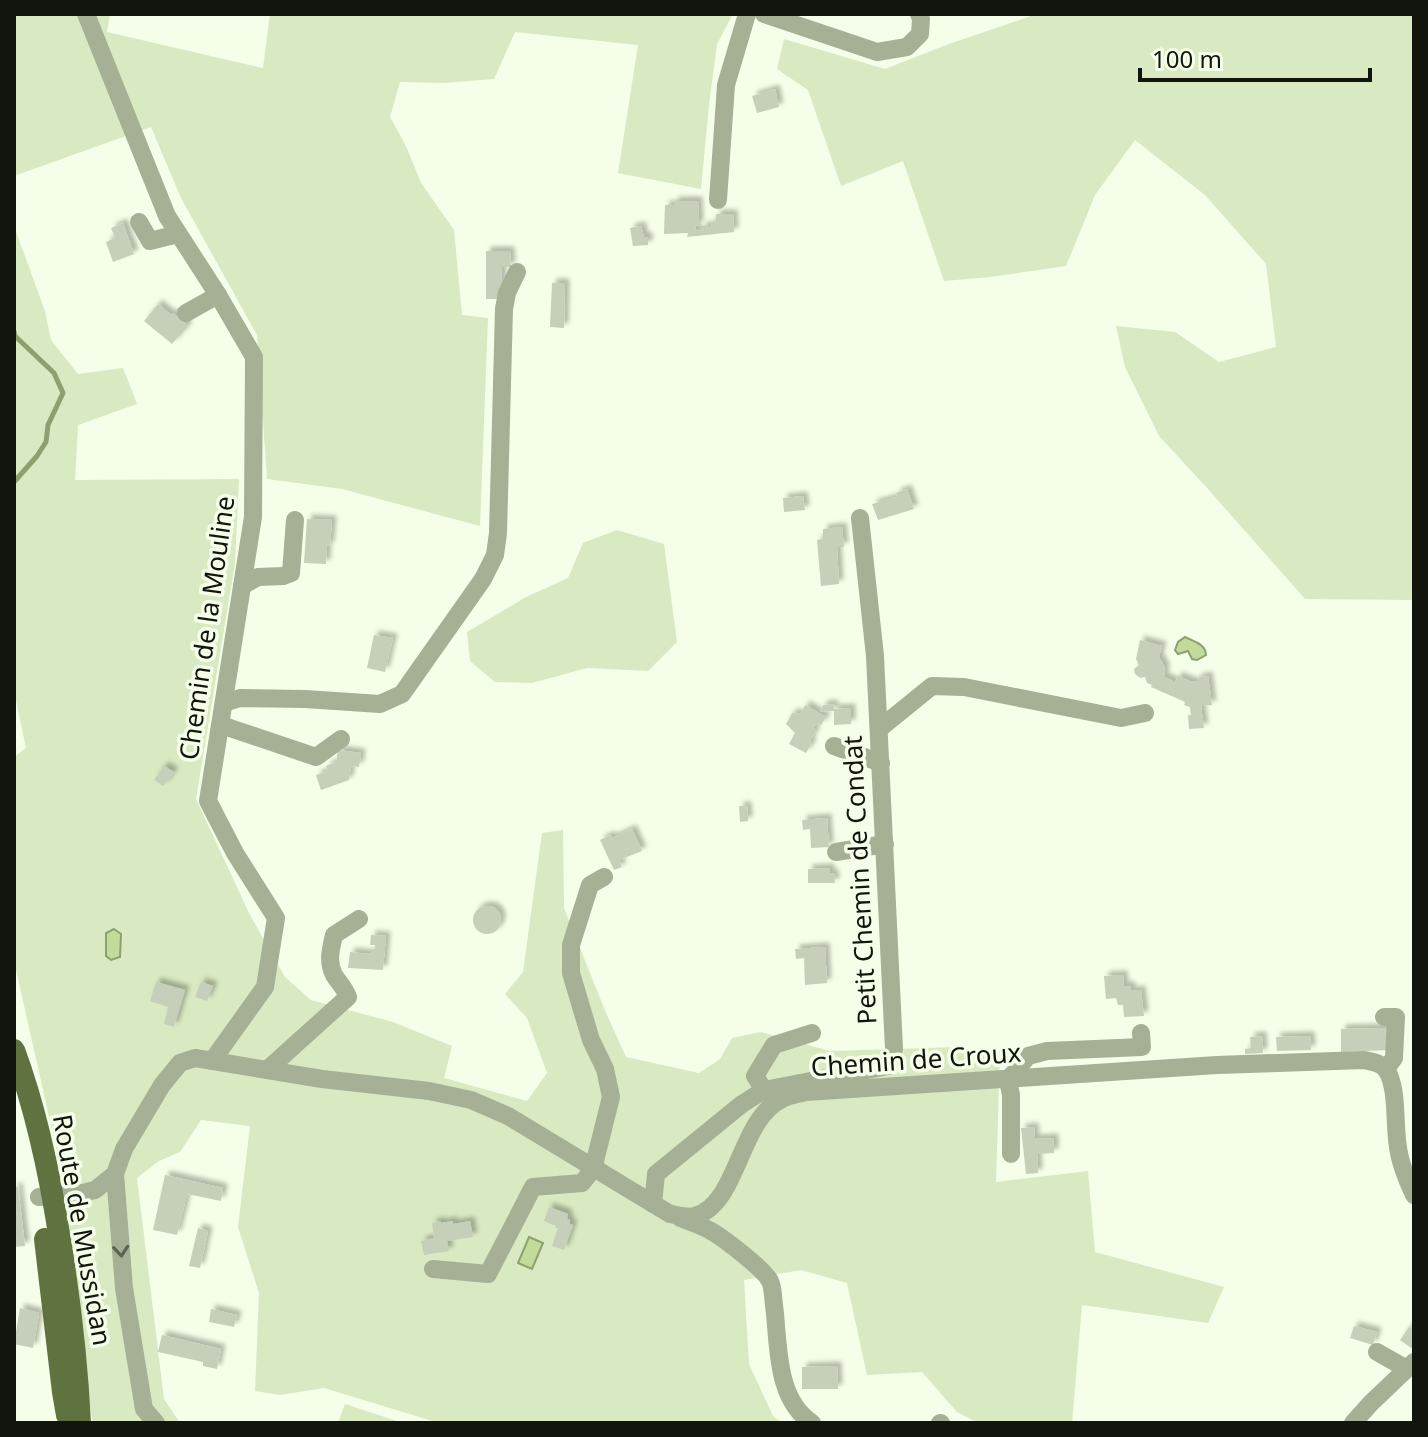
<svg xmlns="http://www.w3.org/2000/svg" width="1428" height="1437" font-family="'Noto Sans',sans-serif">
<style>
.green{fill:#d9e9c2}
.water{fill:#c2db9a;stroke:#8da070;stroke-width:2}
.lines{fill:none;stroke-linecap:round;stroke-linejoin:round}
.stream{stroke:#8da070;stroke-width:5}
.building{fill:#c6cfba;filter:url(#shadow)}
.minor{stroke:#a5b095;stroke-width:18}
.major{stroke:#607240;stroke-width:22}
.oneway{stroke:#5c6252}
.labels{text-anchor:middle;stroke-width:7;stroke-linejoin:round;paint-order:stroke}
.street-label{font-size:26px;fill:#12150e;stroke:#f5fee8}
</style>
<defs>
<filter id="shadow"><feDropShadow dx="4.5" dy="-4.5" stdDeviation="2" flood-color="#0004"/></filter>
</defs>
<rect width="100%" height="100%" fill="#f5fee8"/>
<!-- green -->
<g class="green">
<polygon points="14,14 110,14 107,32 263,68 270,14 733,14 717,44 709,105 701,189 618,173 638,45 515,32 494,79 444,83 400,82 390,117 406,146 421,183 454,230 462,315 488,318 480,526 342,489 267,479 257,335 181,198 151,127 14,176"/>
<polygon points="1037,14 1414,14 1414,600 1305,599 1208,489 1159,436 1125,367 1116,326 1175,332 1219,362 1276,347 1266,264 1205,195 1135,140 1095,195 1066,266 990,277 944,281 903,161 841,186 808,90 777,69 784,39 885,69 946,45"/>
<polygon points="14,226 45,311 51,340 78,374 123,368 137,404 78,425 75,480 239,479 235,563 196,799 249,913 285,977 311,1000 393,1022 452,1046 444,1078 527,1101 547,1073 527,1018 505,994 523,972 542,833 563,830 564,908 606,1013 626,1057 699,1073 720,1059 732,1038 761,1032 830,1051 960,1047 1000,1051 996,1182 1088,1171 1095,1252 1224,1287 1208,1323 1082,1305 1072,1423 978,1423 957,1412 922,1372 867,1375 847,1283 801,1270 744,1280 749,1364 773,1416 782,1423 439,1423 324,1388 280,1395 255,1391 259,1293 238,1227 250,1126 201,1120 180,1152 159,1161 137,1178 164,1399 180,1423 93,1423 88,1398 68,1215 57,1152 14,961 14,757 26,748 14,691"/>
<polygon points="617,530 664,544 677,642 648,671 587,668 532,683 495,682 470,661 467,632 526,597 568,578 583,543"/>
<polygon points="345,1404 403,1423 338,1423"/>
</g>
<!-- water -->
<g class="water">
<path d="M 1185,637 C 1193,641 1206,644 1206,655 L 1197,660 L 1192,659 L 1188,651 L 1178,654 L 1175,650 L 1178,642 Z"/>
<polygon points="114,929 121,934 120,957 111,960 106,956 106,933"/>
<polygon points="529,1237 543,1243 532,1269 518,1263"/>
</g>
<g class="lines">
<!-- stream -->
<polyline class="stream" points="14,331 15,336 54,373 63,393 48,425 46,442 37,456 14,482"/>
</g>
<!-- building -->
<g class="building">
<polygon points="775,89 779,107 757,113 752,96"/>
<polygon points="674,201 698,201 699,225 695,226 696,231 702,231 702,226 712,226 711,222 716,221 716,214 733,214 734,232 687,237 688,233 664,234 665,205 674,205"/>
<polygon points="123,223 134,254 113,262 106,242 115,238 111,228"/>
<polygon points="641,226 644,237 648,237 648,245 633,246 630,228"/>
<polygon points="486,251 510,251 511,267 502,267 501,299 486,299"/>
<polygon points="552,283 565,283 564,328 550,327"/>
<polygon points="158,304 171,315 173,313 188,326 172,344 144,321"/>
<polygon points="907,489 914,509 878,520 872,504 897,497 896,493"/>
<polygon points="803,496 805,510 784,512 783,498"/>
<polygon points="307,519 332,520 330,546 327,546 326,564 304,563"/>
<polygon points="842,527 844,547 837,547 839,584 821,586 817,540 823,539 823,529"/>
<polygon points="374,635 393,638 385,672 367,668"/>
<polygon points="1140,640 1162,646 1159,657 1165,668 1164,677 1175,682 1178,676 1192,682 1198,681 1197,678 1208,676 1212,705 1201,706 1204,728 1189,729 1188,715 1191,715 1190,707 1184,705 1185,702 1151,687 1152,685 1147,683 1145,677 1140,678 1135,674 1134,669 1139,665 1136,659"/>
<polygon points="833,704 834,709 851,708 851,724 834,725 834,711 820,712 823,705"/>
<polygon points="805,705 826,717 821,725 817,723 813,728 816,730 810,741 812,743 806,753 789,744 795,733 786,724 792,713 801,714"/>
<polygon points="338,750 361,753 359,767 351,766 349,780 321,790 316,775 328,771 326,766 336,762"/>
<polygon points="164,766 174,772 163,786 154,780"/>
<polygon points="739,806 747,806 748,821 740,822"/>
<polygon points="827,818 829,847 811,848 810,829 803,830 802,820"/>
<polygon points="632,829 642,851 619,860 622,867 614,870 600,840 610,835 612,838"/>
<polygon points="830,868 830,874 834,873 835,883 808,883 808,869"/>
<circle cx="487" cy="920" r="14"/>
<polygon points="371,935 386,936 383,970 348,968 350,952 369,954 375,951 375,945 370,945"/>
<polygon points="825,947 827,983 805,985 804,958 796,959 795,949"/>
<polygon points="1123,975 1124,986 1131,986 1131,991 1141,990 1144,1016 1124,1017 1123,1005 1118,1005 1116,998 1106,999 1104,976"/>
<polygon points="156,982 185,990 174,1027 164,1024 168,1007 150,1001"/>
<polygon points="201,982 213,986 207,1001 195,997"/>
<polygon points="1389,1028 1390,1050 1341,1052 1341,1029"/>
<polygon points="1262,1036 1263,1053 1245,1054 1245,1049 1251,1048 1250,1037"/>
<polygon points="1310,1036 1311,1050 1277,1051 1276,1037"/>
<polygon points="1034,1127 1035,1139 1054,1138 1054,1153 1037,1154 1038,1173 1026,1174 1021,1128"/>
<polygon points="165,1175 223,1188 221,1201 187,1194 177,1235 153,1230"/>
<polygon points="14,1187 18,1187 25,1246 14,1247"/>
<polygon points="549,1207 568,1214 567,1219 570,1220 570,1224 573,1225 564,1250 552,1246 558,1228 555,1228 556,1226 544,1221"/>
<polygon points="440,1221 441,1223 453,1221 453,1224 470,1221 473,1237 447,1241 449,1251 424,1255 421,1241 434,1238 432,1223"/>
<polygon points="198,1228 208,1231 200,1268 189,1266"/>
<polygon points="20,1308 39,1313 33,1348 14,1344"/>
<polygon points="211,1309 237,1315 234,1327 209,1322"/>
<polygon points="1354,1326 1377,1332 1373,1345 1350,1338"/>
<polygon points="1409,1327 1414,1329 1414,1350 1400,1340"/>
<polygon points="162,1335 221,1349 217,1369 203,1366 203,1362 158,1352"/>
<polygon points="837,1366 838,1389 802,1389 802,1367"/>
</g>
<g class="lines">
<!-- minor -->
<g class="minor">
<polyline points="86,14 167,216 218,295 254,357 253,517 208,801 235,853 276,918 265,987 212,1061"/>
<polyline points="764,14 877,52 907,47 920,34 921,19 919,14"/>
<polyline points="718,200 726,85 747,14"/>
<polyline points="139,222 150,241 178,234"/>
<polyline points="186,313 218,295"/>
<polyline points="242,586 258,577 283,576 291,573 295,520"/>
<polyline points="224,703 240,698 305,699 380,704 402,694 483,579 495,555 498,533 504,309 507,293 517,272"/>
<polyline points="221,725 316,757 341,739"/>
<polyline points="879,729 932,686 964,687 1121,718 1145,713"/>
<polyline points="834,746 881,763"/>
<polyline points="836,852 885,844"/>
<polyline points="1384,1017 1396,1017 1394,1058 1386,1069"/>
<path d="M 267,1070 L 348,997 C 345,988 339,983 334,975 C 327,962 331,948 334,935 L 359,919"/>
<polyline points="764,1090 755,1076 774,1045 812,1033"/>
<polyline points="1011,1154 1011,1095 1008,1080 1028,1056 1047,1051 1142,1047 1141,1033"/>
<polyline points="115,1174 124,1288 144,1409 156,1423"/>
<path d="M 39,1197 L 74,1195 L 95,1190 L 115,1174 L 124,1149 L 162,1085 L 180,1063 L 195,1058 L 322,1079 L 429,1091 L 471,1100 L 508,1116 L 670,1214 C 677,1215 688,1218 695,1216 C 738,1205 739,1119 782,1099 C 789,1095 798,1094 806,1092 L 1217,1065 L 1364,1060 C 1373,1062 1382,1063 1387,1071 C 1398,1089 1394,1125 1398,1147 C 1400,1164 1407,1180 1414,1195"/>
<polyline points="653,1204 656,1174 742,1104 764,1090 888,1066 894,1049 875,656 860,518"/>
<path d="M 680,1218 C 690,1222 700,1225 709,1230 C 721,1236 764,1269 770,1281 C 773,1287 773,1298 774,1305 C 779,1343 775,1399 812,1423"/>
<polyline points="433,1269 488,1274 533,1187 582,1183 593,1169 611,1097 605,1069 591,1040 571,973 571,945 590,885 604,877"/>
<polyline points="1377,1352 1407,1369"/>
<polyline points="940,1423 941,1423"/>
<polyline points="1353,1423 1371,1403 1414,1362"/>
</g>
<!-- major -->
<g class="major">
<path d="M 14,1050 C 37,1112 50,1175 60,1240 C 70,1301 77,1362 80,1423"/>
<polyline points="45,1239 63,1392 67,1415"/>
</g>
</g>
<!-- one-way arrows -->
<defs><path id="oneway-chevron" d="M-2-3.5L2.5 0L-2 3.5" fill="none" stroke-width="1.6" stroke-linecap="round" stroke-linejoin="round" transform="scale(2)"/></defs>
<use class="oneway" href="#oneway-chevron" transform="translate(121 1251) rotate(85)"/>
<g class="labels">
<!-- street labels -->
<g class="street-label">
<text transform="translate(207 628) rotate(-82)" y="9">Chemin de la Mouline</text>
<text transform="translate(860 880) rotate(-93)" y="9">Petit Chemin de Condat</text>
<text transform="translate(916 1060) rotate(-4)" y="9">Chemin de Croux</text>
<text transform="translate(82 1230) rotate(80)" y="9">Route de Mussidan</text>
</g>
</g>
<!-- border -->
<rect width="1428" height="1437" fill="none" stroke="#12150e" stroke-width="32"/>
<!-- scale -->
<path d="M1140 68v12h230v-12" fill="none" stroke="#12150e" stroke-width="4"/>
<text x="1152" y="68" font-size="24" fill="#12150e" stroke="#f5fee8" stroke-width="6" paint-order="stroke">100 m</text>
</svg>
